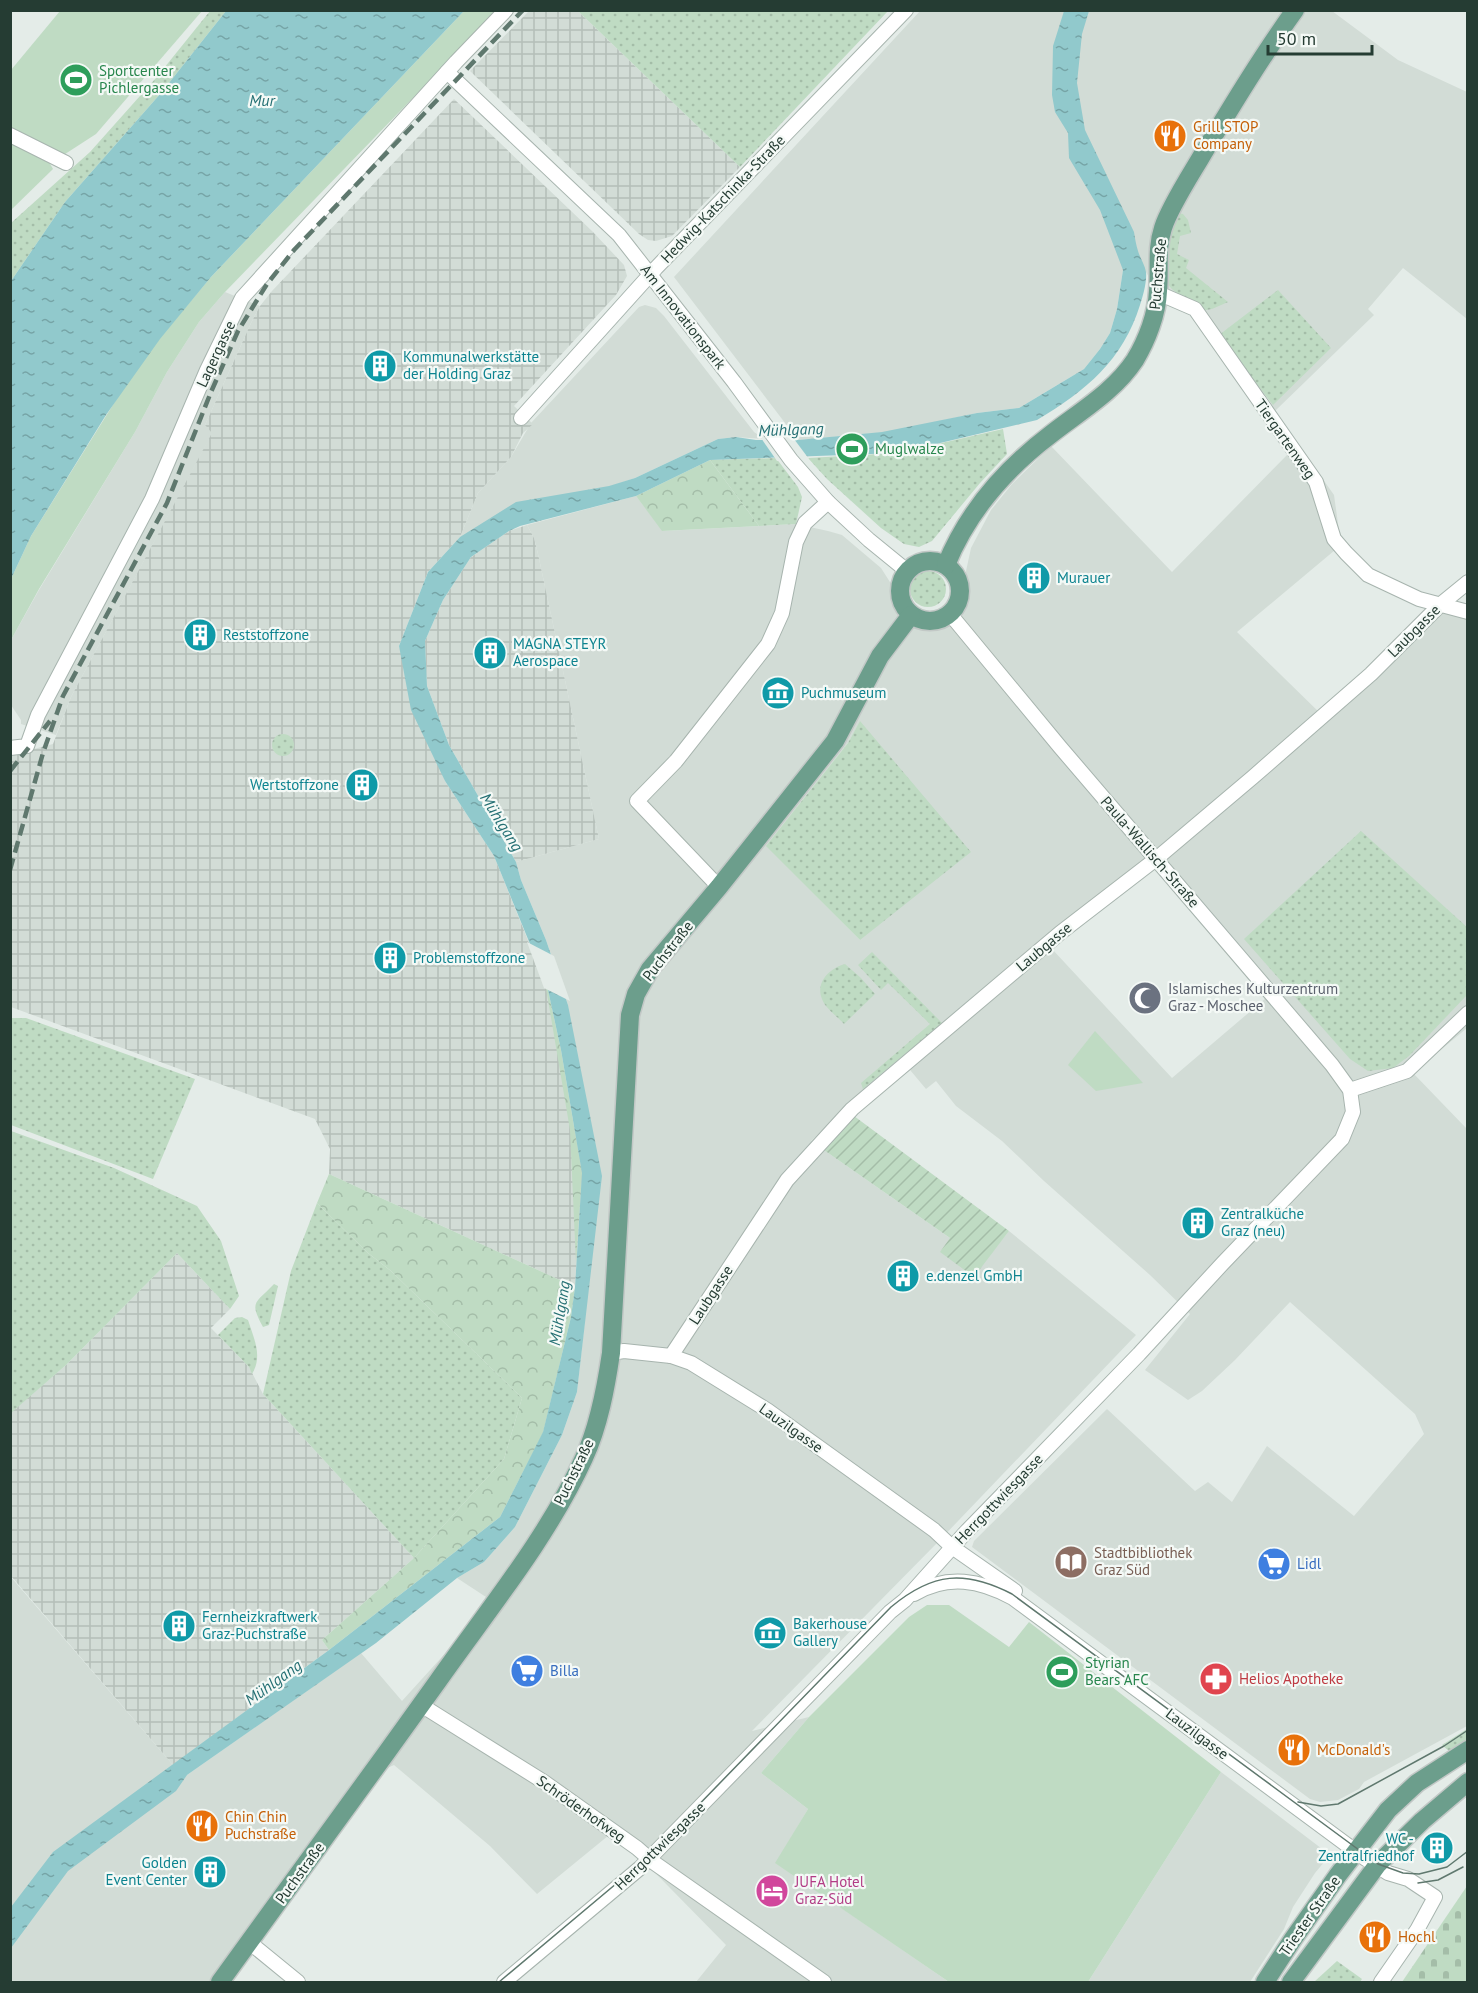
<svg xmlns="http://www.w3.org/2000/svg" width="1478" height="1993" font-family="'PT Sans',sans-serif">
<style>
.built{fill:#d2dcd6;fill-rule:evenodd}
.industrial{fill:url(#industrial-grid)}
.grass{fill:url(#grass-dots)}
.forest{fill:url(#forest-crowns)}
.cemetery{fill:url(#cemetery-stones)}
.park{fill:#bfdbc3}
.garden{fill:url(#garden-furrows)}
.water{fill:url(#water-ripples)}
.pier{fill:#e4ece8}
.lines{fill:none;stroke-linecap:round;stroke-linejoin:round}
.minor-casing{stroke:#a7b4ae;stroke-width:16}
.major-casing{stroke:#c2c8c6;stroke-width:21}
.minor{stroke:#fff;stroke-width:14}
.major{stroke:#6c9e8c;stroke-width:18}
.tram{stroke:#5f786e;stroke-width:1.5}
.rail{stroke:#5f786e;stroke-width:4.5;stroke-dasharray:12 6;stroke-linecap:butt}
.labels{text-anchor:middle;stroke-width:4.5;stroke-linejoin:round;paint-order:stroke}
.leisure-label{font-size:15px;fill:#27864d;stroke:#f4f9f6;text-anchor:start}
.food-label{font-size:15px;fill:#c56008;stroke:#f4f9f6;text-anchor:start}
.street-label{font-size:15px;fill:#253c33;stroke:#f4f9f6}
.culture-label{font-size:15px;fill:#0d838f;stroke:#f4f9f6;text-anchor:start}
.worship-label{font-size:15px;fill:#5b616d;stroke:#f4f9f6;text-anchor:start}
.education-label{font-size:15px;fill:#785e54;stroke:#f4f9f6;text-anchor:start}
.shop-label{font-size:15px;fill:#366cbe;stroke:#f4f9f6;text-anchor:start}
.health-label{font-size:15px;fill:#be3a42;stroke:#f4f9f6;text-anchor:start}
.hotel-label{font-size:15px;fill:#b23c85;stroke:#f4f9f6;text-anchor:start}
.water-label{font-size:16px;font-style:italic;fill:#246f73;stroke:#f4f9f6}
</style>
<defs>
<pattern id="industrial-grid" width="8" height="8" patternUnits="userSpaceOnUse" patternTransform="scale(1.5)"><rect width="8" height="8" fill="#d2dcd6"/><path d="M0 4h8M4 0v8" fill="none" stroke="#b4beb8"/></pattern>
<pattern id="grass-dots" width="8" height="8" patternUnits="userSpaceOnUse" patternTransform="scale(1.5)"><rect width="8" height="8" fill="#bfdbc3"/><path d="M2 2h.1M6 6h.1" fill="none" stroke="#a4bda8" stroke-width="1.8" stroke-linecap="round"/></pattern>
<pattern id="forest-crowns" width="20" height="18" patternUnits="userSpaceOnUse" patternTransform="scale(1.5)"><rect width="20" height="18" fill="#bfdbc3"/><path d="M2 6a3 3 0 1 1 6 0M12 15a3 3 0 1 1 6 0" fill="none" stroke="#a4bda8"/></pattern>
<pattern id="cemetery-stones" width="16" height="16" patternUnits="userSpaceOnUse" patternTransform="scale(1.5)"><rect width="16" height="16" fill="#bfdbc3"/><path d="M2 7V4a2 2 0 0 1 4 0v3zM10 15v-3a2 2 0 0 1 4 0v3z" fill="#a4bda8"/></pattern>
<pattern id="garden-furrows" width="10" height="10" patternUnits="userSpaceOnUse" patternTransform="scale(1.5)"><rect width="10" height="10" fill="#bfdbc3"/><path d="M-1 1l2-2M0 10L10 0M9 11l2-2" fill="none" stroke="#a4bda8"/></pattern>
<pattern id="water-ripples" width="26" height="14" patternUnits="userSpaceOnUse" patternTransform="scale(1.5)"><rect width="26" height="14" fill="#91c9cc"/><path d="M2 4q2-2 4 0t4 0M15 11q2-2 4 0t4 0" fill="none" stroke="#76a4a6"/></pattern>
</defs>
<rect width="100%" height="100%" fill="#e4ece8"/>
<!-- built -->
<g class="built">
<path d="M 920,11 L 1332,11 L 1398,60 L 1467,92 L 1467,319 L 1403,268 L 1368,309 L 1374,315 L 1275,411 L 1334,495 L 1341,545 L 1237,632 L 1323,716 L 1441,604 L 1467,612 L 1467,1028 L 1413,1073 L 1467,1129 L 1467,1726 L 1364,1782 L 1359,1789 L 1338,1800 L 1320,1802 L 1310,1799 L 972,1547 L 974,1541 L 1107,1409 L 1195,1491 L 1208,1482 L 1232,1502 L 1267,1446 L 1354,1516 L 1424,1434 L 1415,1414 L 1290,1302 L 1235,1360 L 1202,1391 L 1188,1400 L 1145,1370 L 1190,1314 L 1150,1275 L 1044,1181 L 1002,1141 L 956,1106 L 936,1081 L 926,1089 L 900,1058 L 811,1141 L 950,1238 L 973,1276 L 1009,1231 L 1136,1335 L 937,1543 L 752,1731 L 809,1717 L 761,1773 L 808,1809 L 776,1863 L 949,1982 L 696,1982 L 726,1945 L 614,1831 L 537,1894 L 490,1846 L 394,1765 L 354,1783 L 218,1982 L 11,1982 L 10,1576 L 173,1765 L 187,1775 L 361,1653 L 402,1701 L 450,1648 L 486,1597 L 457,1578 L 484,1562 L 515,1527 L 562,1435 L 577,1392 L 585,1320 L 568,1005 L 546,940 L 521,880 L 516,862 L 599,839 L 538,554 L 534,538 L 527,525 L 636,496 L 663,531 L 796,524 L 828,531 L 842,535 L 881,568 L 911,615 L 927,621 L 950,614 L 960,599 L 971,548 L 991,510 L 1012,484 L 1051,446 L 1172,572 L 1289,453 L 1191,308 L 1158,293 L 1146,272 L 1123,270 L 1117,309 L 1110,333 L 1100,349 L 1084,369 L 1019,408 L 977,413 L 888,432 L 798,440 L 674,277 ZM 860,722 L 860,940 L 767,846 L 848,743 ZM 1153,868 L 1266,998 L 1172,1078 L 1052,949 Z"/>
<polygon points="225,292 260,306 251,323 205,425 213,432 71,697 56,735 21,724 21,720 11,705 11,640 39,590 135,432 167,372 199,322"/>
<polygon points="645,305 656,308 664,316 754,432 764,439 736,437 718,439 635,478 460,537 478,493 511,457 531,423 639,307"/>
<polygon points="1221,1772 1330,1855 1315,1873 1293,1907 1284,1929 1250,1982 1088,1982"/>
</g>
<!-- industrial -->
<g class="industrial">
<polygon points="529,11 578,11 740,167 672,236 656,241 648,240 639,234 470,71"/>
<polygon points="454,99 592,231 624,265 627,276 616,295 514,406 533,424 523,433 511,457 478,493 460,537 428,572 399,646 445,781 494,856 548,990 582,1173 575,1287 329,1174 330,1149 315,1119 11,1007 10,755 53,744 71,697 212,433 205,425 251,323 260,306 272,291"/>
<polygon points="527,525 534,538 538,554 599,839 516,862 449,745 427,686 425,641 443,600 471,557 509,531"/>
<polygon points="177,1253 230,1309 211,1328 249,1367 263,1394 414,1558 322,1640 329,1650 173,1765 11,1576 10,1413 66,1365"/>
</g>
<!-- grass -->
<g class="grass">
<polygon points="210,11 226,11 161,93 65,202 11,281 11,223 90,152 156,78"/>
<polygon points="578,11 888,11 740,167"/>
<path d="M 1179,213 L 1183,214 L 1188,220 L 1191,233 L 1180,236 L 1177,254 L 1189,260 L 1186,268 L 1228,302 L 1212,309 L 1201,311 C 1194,305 1173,291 1170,287 C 1156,269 1170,231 1179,213 Z"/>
<polygon points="1278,290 1331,348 1273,405 1219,335"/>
<polygon points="1003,429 1007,454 980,483 932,541 919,547 904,544 881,528 827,479 808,458 898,453"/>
<polygon points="776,458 798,487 802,497 796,524 759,526 710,460"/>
<circle cx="928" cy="589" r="18"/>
<polygon points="860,721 971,852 860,940 766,846 848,743"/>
<circle cx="283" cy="745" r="11"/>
<polygon points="1361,831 1468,928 1467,995 1409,1056 1393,1068 1368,1071 1350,1059 1244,939"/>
<polygon points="872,952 942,1023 863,1089 861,1083 930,1024 888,983 881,990 858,965"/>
<path d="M 845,964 L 861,978 L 875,994 L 844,1024 C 838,1017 825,1008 822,999 C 815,982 830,968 845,964 Z"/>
<polygon points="11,1018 26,1018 195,1079 153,1179 11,1125"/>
<polygon points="11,1131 114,1168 197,1206 221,1241 239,1296 230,1309 177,1253 66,1365 11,1413"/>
<polygon points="317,1203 368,1253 391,1271 522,1398 504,1459 414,1558 263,1394 291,1271"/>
<path d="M 274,1284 L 278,1286 L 269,1325 L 263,1327 C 249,1301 255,1304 274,1284 Z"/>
<path d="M 242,1317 L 248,1320 C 254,1339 263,1356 252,1374 L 249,1367 L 218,1335 L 235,1318 Z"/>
<polygon points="1467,1729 1467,1740 1450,1752 1442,1745"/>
<polygon points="1337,1961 1362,1979 1360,1982 1314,1982"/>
</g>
<!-- forest -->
<g class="forest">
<polygon points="710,460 759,526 662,531 636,496"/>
<polygon points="546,988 548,990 561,1050 582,1173 576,1264 570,1130"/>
<polygon points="329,1174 575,1287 571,1317 543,1433 500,1517 329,1650 322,1640 414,1558 504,1459 522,1398 391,1271 368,1253 317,1203"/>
</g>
<!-- cemetery -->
<polygon class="cemetery" points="1467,1886 1467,1982 1402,1982"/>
<!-- park -->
<g class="park">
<polygon points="60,11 202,11 96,134 62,156 11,129 11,70"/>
<polygon points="464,11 497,11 225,292 199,322 167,372 135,432 39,589 11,640 11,579 31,536 121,392 159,339 211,277"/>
<polygon points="11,138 49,162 53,169 11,210"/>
<polygon points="1095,1031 1143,1083 1096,1091 1068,1065"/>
<polygon points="927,1605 949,1605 1009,1647 1029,1622 1221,1772 1088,1982 949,1982 775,1863 808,1809 761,1773 809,1717 909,1617"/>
</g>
<!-- garden -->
<polygon class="garden" points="854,1116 1009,1231 974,1277 940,1252 950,1238 821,1148"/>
<!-- water -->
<g class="water">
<polygon points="226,11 464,11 211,277 160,339 106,415 31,536 11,579 11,281 65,202 161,93"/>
<path d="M 1064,11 L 1089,11 L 1082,34 L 1077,83 L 1085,130 L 1134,232 C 1135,238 1136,245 1138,251 C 1140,258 1145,265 1146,272 C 1147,282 1143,296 1140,305 C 1123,360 1086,391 1037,420 L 898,453 L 710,460 L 636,496 L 520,526 L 509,531 L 471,557 L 443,600 L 425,641 L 427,686 L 449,745 L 516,862 L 521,880 L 546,940 L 568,1005 L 602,1176 L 577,1392 L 562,1435 L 515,1527 L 484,1562 L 457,1578 L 376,1643 L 187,1775 L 176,1791 L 68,1871 L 11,1948 L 11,1907 L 53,1852 L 329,1650 L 500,1517 L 543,1432 L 571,1317 L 575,1287 L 582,1173 L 561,1050 L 548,990 L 541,971 L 494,856 L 445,781 L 411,710 L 399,646 L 428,572 L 460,537 L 516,502 L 609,486 L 635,478 L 718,439 L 736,437 L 756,440 L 798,440 L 882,432 L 977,413 L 1019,408 L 1084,369 L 1100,349 L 1110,333 L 1117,309 L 1123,270 L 1100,210 L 1069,158 L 1068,133 L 1055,112 L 1052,95 L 1053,46 Z"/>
</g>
<!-- pier -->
<g class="pier">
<polygon points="761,438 794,439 809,459 777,461"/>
<polygon points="527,942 554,956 570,1001 544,988"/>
</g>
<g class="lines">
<!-- minor casing -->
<g class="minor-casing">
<g id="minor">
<polyline points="447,72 619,235 734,382 791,460 828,502 869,540 907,571"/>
<polyline points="10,135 66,163"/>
<polyline points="1158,293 1195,309 1316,482 1334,539 1346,553 1368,575 1419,599 1468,612"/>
<polyline points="521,418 656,268 906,10"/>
<polyline points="10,748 27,746 38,715 152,499 207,370 242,298 456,62 506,10"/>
<polyline points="719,887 637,801 676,761 768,644 782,613 796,542 805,523 828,502"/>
<polyline points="1350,1090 1407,1071 1468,1013"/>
<polyline points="611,1353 624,1351 671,1356 691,1363 767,1410 934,1530 952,1547 1015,1591"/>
<polyline points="671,1356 787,1180 852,1109 1060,933 1156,859 1253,777 1371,674 1441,604 1468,582"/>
<path d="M 914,1594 C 948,1574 980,1580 1013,1598 L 1366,1859 L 1388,1873 L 1408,1879 L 1435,1897 L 1417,1930 L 1381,1982"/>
<polyline points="421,1705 544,1782 637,1848 653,1862 824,1982"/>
<polyline points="249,1942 298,1982"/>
<polyline points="504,1982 640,1868 890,1612 905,1600 965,1533 1139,1354 1223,1263 1342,1139 1353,1112 1350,1090 1332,1065 1060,747 950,614"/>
</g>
</g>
<!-- major casing -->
<g class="major-casing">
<g id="major">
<circle cx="930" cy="591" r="30"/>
<path d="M 946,565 C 968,511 1004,470 1050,435 C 1079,412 1114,392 1135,360 C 1147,340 1157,314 1158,291 C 1160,270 1156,249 1163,228 C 1170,206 1192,173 1204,152 C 1233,104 1262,56 1295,10"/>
<path d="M 220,1982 C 292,1882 366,1782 438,1681 C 488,1610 548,1537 584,1458 C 599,1426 606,1387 611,1353 L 630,1015 L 636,994 L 650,969 L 719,887 L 835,741 L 880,656 L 911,615"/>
<polyline points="1265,1982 1293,1939 1338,1875 1388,1810 1417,1783 1468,1750"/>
<polyline points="1291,1982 1378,1864 1422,1821 1468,1782"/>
</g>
</g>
<!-- minor -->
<use href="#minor" class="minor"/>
<!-- major -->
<use href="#major" class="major"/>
<!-- tram -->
<g class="tram">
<polyline points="1298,1802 1321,1806 1338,1804 1444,1746 1468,1730"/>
<polyline points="1418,1883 1438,1880 1463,1867"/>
<path d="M 499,1982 L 648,1857 L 891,1607 C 933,1572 965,1570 1012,1594 L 1378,1864 L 1403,1873 L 1419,1874 L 1447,1867 L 1468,1851"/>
</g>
<!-- rail -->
<g class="rail">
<polyline points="10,771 50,721"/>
<polyline points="10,870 43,753 63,696 167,503 211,392 238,331 267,284 294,250 523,10"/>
</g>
</g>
<!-- icons -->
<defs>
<g id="stadium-disc" transform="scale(1.725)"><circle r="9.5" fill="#2e9e5b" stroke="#f4f9f6"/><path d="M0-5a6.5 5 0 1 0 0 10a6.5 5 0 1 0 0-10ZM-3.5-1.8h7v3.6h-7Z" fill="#fff"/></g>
<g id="restaurant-disc" transform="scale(1.725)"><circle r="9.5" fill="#e8710a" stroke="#f4f9f6"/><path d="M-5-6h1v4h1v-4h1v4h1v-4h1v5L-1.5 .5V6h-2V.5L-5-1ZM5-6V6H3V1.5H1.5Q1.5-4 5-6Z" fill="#fff"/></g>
<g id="building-disc" transform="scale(1.725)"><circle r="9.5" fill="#0f9aa8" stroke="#f4f9f6"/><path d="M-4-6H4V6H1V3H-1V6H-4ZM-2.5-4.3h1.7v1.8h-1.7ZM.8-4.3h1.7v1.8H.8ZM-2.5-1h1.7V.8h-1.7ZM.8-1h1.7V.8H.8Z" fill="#fff"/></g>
<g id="museum-disc" transform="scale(1.725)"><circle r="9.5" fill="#0f9aa8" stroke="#f4f9f6"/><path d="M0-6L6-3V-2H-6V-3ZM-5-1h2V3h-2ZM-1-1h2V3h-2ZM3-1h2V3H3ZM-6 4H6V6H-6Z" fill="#fff"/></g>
<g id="mosque-disc" transform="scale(1.725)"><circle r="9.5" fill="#6b7280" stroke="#f4f9f6"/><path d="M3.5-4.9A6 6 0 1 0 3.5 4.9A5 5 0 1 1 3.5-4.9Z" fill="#fff"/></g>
<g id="library-disc" transform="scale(1.725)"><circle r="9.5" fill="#8d6e63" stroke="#f4f9f6"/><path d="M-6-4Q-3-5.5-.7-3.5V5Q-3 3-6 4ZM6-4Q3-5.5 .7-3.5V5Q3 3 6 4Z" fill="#fff"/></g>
<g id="supermarket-disc" transform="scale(1.725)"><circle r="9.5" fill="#3f7fe0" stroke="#f4f9f6"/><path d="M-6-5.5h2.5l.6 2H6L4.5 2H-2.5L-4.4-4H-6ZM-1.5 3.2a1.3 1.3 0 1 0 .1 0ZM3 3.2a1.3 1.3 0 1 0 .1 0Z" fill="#fff"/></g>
<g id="pharmacy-disc" transform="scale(1.725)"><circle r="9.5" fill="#e0444e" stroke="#f4f9f6"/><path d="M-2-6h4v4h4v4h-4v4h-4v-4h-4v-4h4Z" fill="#fff"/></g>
<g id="hotel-disc" transform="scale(1.725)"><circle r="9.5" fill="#d1479c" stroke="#f4f9f6"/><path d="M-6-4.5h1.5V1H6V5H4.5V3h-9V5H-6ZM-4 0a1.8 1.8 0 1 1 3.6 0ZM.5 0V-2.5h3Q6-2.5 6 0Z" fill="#fff"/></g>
</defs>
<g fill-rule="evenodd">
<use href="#stadium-disc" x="76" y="80"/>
<use href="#restaurant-disc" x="1170" y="136"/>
<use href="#building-disc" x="380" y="366"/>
<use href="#stadium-disc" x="852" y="449"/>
<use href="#building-disc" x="1034" y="578"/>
<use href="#building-disc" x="200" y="635"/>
<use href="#building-disc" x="490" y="653"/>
<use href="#museum-disc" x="778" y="693"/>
<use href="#building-disc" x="362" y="785"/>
<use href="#building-disc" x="390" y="958"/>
<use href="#mosque-disc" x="1145" y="998"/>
<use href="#building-disc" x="1198" y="1223"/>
<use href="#building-disc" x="903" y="1276"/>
<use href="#library-disc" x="1071" y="1562"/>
<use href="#supermarket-disc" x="1274" y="1564"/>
<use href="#building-disc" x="179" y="1626"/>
<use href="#museum-disc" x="770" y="1633"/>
<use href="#supermarket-disc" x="527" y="1671"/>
<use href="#stadium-disc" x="1062" y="1672"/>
<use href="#pharmacy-disc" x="1216" y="1679"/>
<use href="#restaurant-disc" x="1294" y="1750"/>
<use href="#restaurant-disc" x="202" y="1826"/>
<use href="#building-disc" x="1437" y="1848"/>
<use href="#building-disc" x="210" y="1872"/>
<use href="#hotel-disc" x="772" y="1891"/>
<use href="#restaurant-disc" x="1375" y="1937"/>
</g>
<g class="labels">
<!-- leisure labels -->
<g class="leisure-label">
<text x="99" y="76">Sportcenter<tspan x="99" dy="17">Pichlergasse</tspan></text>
<text x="875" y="454">Muglwalze</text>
<text x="1085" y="1668">Styrian<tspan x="1085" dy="17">Bears AFC</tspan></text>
</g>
<!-- food labels -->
<g class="food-label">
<text x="1193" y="132">Grill STOP<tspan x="1193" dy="17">Company</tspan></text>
<text x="1317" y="1755">McDonald's</text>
<text x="225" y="1822">Chin Chin<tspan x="225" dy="17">Puchstraße</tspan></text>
<text x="1398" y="1942">Hochl</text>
</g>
<!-- street labels -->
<g class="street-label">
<text transform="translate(723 199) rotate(-46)" y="5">Hedwig-Katschinka-Straße</text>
<text transform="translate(1158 274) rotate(-85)" y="5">Puchstraße</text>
<text transform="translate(683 317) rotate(52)" y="5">Am Innovationspark</text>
<text transform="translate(216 354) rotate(-65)" y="5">Lagergasse</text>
<text transform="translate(1285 439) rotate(55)" y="5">Tiergartenweg</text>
<text transform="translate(1414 631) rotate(-45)" y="5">Laubgasse</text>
<text transform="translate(1150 852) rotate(49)" y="5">Paula-Wallisch-Straße</text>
<text transform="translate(1044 947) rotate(-40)" y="5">Laubgasse</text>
<text transform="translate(668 951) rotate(-52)" y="5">Puchstraße</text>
<text transform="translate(711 1295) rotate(-57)" y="5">Laubgasse</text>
<text transform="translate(791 1428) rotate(35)" y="5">Lauzilgasse</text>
<text transform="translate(574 1472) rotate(-64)" y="5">Puchstraße</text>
<text transform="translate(999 1499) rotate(-46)" y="5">Herrgottwiesgasse</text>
<text transform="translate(1197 1734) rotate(37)" y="5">Lauzilgasse</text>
<text transform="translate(581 1809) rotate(35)" y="5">Schröderhofweg</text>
<text transform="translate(660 1846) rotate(-44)" y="5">Herrgottwiesgasse</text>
<text transform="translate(300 1873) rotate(-54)" y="5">Puchstraße</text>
<text transform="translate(1310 1916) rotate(-55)" y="5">Triester Straße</text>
</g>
<!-- culture labels -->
<g class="culture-label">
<text x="403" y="362">Kommunalwerkstätte<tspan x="403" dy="17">der Holding Graz</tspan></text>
<text x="1057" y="583">Murauer</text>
<text x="223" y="640">Reststoffzone</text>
<text x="513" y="649">MAGNA STEYR<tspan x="513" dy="17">Aerospace</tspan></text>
<text x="801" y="698">Puchmuseum</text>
<text x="339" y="790" text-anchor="end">Wertstoffzone</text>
<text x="413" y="963">Problemstoffzone</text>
<text x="1221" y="1219">Zentralküche<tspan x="1221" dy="17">Graz (neu)</tspan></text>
<text x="926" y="1281">e.denzel GmbH</text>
<text x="202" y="1622">Fernheizkraftwerk<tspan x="202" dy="17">Graz-Puchstraße</tspan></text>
<text x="793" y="1629">Bakerhouse<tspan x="793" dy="17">Gallery</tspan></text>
<text x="1414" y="1844" text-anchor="end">WC -<tspan x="1414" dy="17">Zentralfriedhof</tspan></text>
<text x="187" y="1868" text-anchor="end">Golden<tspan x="187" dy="17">Event Center</tspan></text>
</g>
<!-- worship labels -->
<g class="worship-label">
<text x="1168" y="994">Islamisches Kulturzentrum<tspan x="1168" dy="17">Graz - Moschee</tspan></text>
</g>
<!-- education labels -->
<g class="education-label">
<text x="1094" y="1558">Stadtbibliothek<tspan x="1094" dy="17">Graz Süd</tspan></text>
</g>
<!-- shop labels -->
<g class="shop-label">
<text x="1297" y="1569">Lidl</text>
<text x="550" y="1676">Billa</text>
</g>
<!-- health labels -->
<g class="health-label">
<text x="1239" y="1684">Helios Apotheke</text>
</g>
<!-- hotel labels -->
<g class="hotel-label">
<text x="795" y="1887">JUFA Hotel<tspan x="795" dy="17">Graz-Süd</tspan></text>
</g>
<!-- water labels -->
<g class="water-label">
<text x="262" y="106">Mur</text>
<text transform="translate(791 429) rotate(-2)" y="6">Mühlgang</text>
<text transform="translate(502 822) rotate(58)" y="6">Mühlgang</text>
<text transform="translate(559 1313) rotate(-81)" y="6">Mühlgang</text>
<text transform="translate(273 1682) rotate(-36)" y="6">Mühlgang</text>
</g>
</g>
<!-- border -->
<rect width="1478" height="1993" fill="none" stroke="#253c33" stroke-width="24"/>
<!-- scale -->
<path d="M1268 45v9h104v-9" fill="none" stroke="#253c33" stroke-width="3"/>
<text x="1277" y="45" font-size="18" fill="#253c33" stroke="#f4f9f6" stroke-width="4.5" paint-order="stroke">50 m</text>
</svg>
